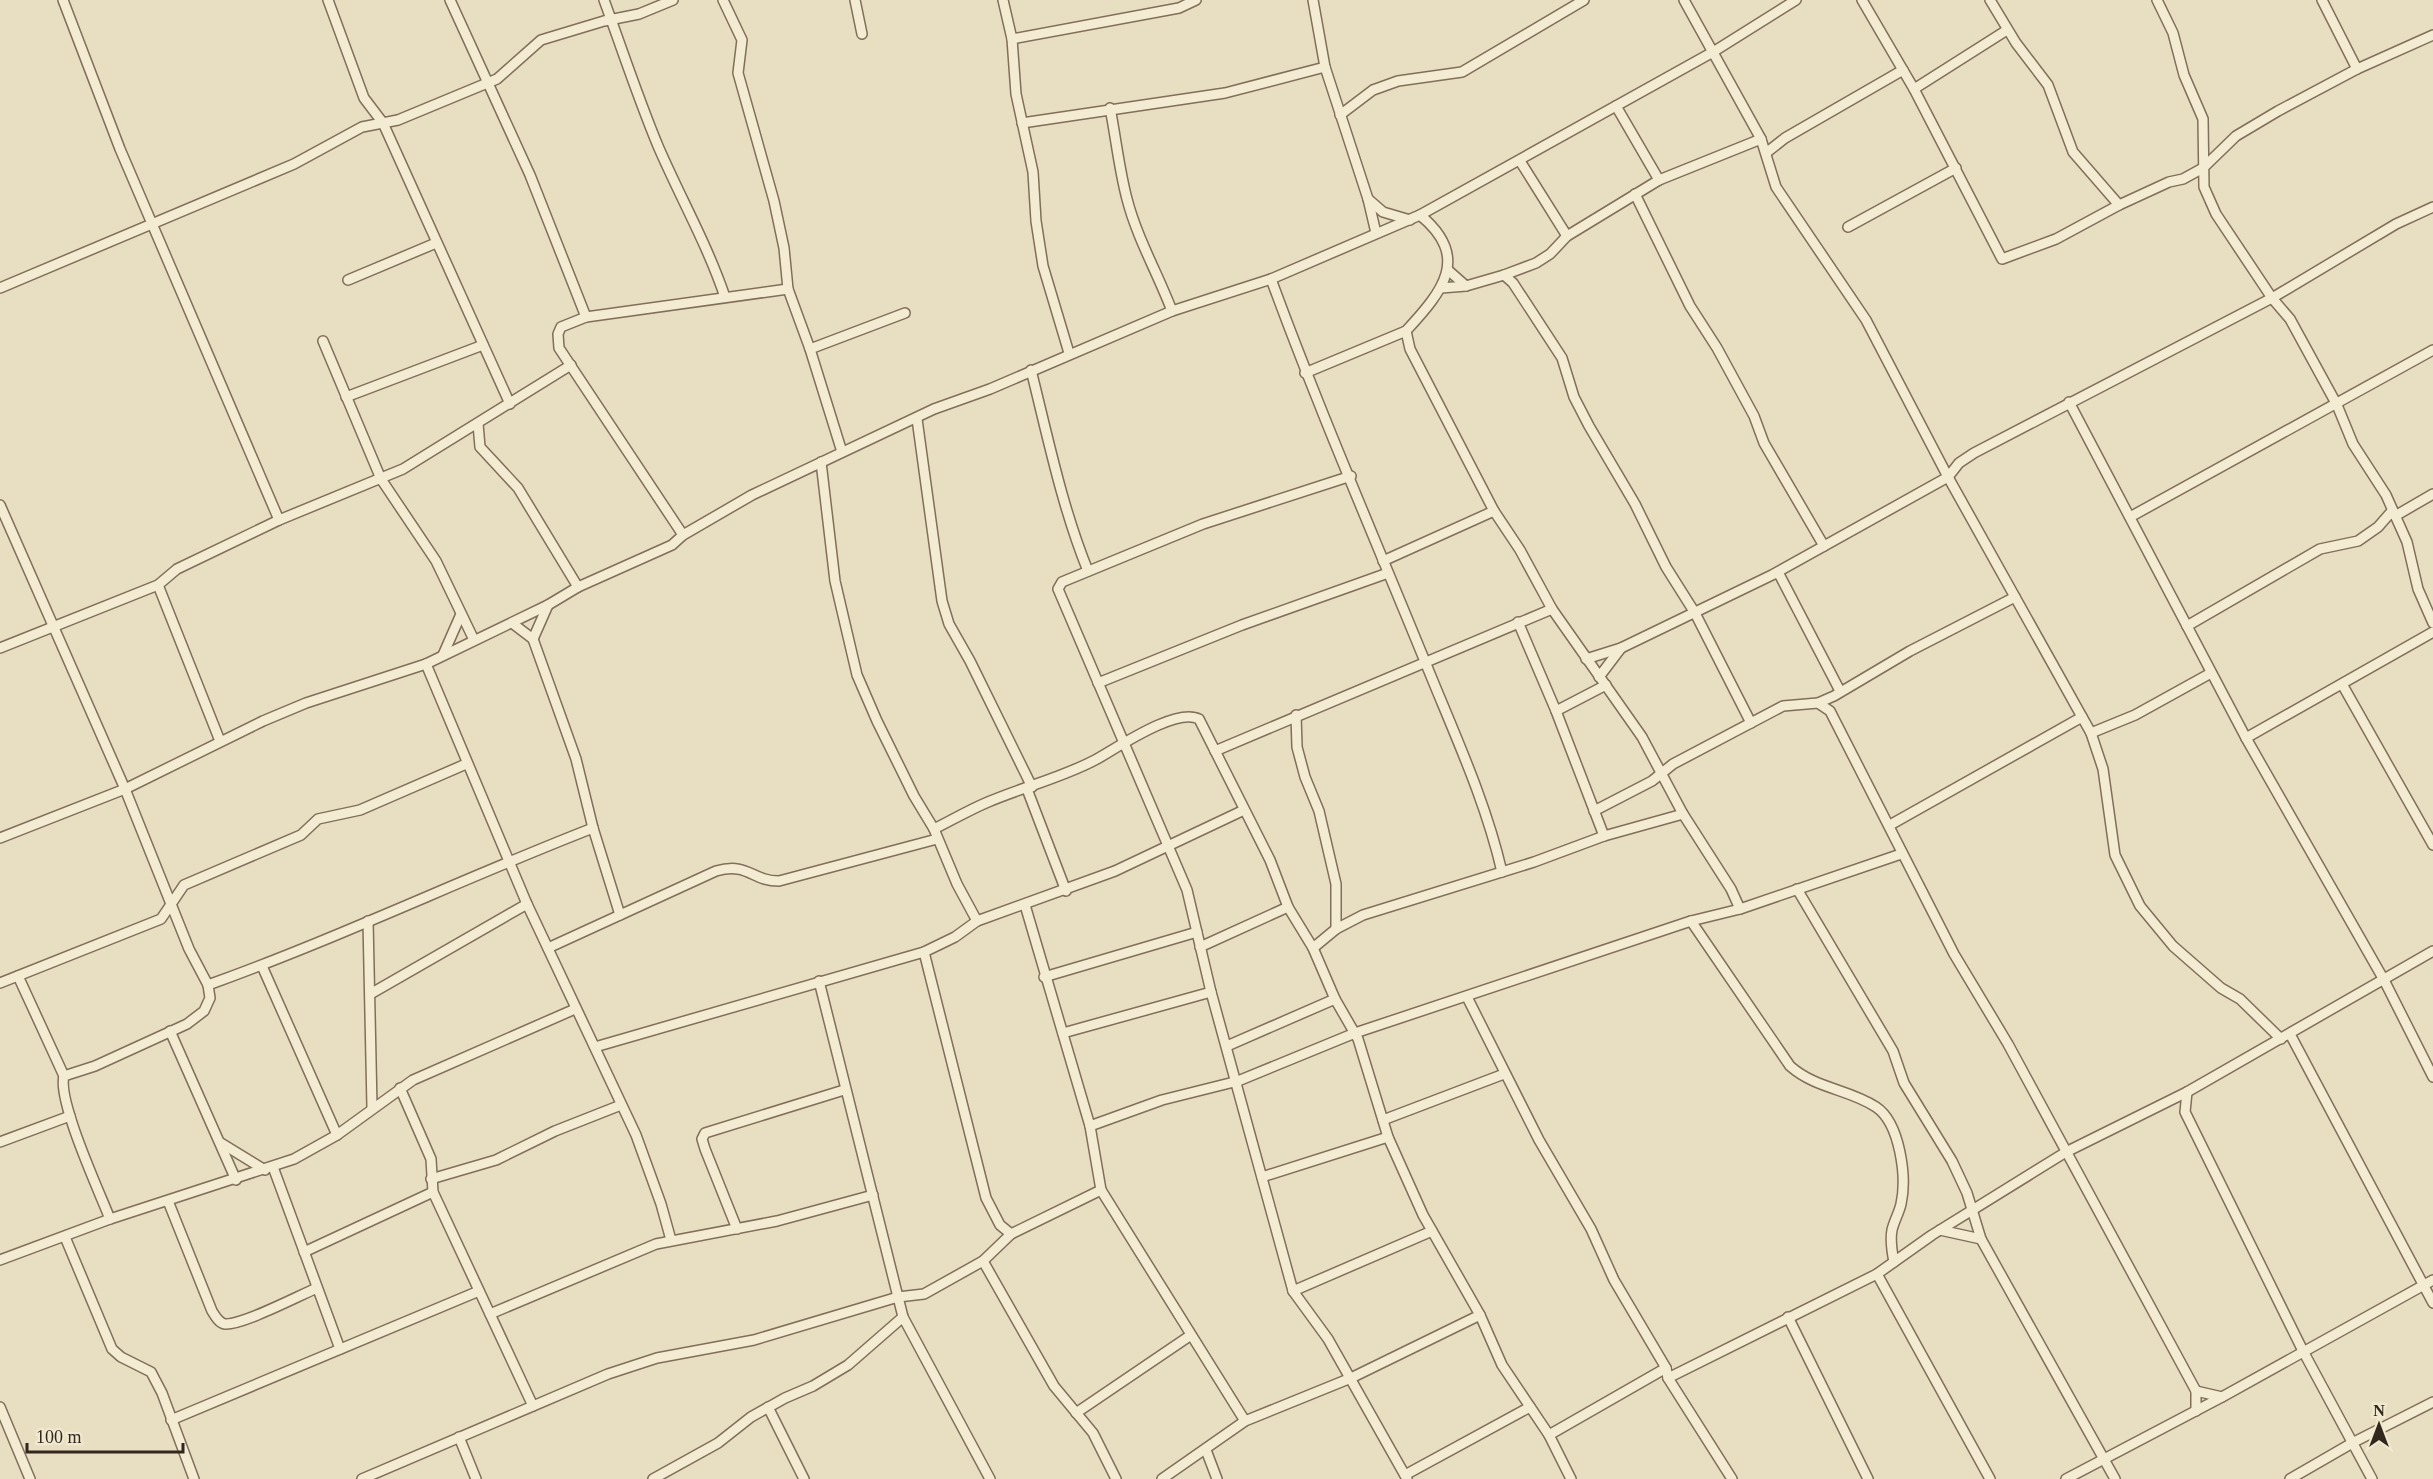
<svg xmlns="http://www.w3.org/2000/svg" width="2433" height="1479" font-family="'Times New Roman',serif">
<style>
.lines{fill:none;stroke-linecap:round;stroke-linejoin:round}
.minor-casing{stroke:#806f5b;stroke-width:12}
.minor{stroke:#f4ebd3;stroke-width:9}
</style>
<rect width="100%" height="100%" fill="#e8dec1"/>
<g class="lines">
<!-- minor casing -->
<g class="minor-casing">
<g id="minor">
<polyline points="63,0 120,149 279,520"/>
<polyline points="328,0 364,98 383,123 510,404"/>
<polyline points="450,0 530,175 586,317"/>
<path d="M 604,0 C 622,49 638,98 658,146 C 680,197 707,244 725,297"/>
<polyline points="723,0 742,40 738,73 774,201 784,248 788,289 810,349 842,452"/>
<polyline points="855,0 862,34"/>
<polyline points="1003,0 1012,39 1016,94 1033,172 1036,221 1043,266 1069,353"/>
<polyline points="1313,0 1325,67 1368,199 1376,233"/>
<polyline points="1684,0 1761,139 1776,187 1866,320 1948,477 2091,733 2103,769 2115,855 2140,906 2173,946 2221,988 2240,999 2281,1039"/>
<polyline points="1862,0 1914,89 2002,259 2056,239 2119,205 2169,182 2183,179 2203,168 2236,136 2278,111 2357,69 2433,35"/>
<polyline points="1990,0 2016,43 2048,85 2073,152 2119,205"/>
<polyline points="2157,0 2173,33 2184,75 2203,119 2204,187 2216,214 2272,298 2290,319 2337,405 2353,444 2386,495 2407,542 2418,589 2433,623"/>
<polyline points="2322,0 2357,69"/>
<polyline points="1012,39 1179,8 1196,0"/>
<polyline points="1914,89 2007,30"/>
<polyline points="1616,106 1659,180"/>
<path d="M 1110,108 C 1116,138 1119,169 1127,199 C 1137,238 1158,274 1172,311"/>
<polyline points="1340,115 1373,90 1398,81 1462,72 1584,0"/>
<polyline points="1022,123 1225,93 1325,67"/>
<polyline points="1766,153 1785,138 1903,70"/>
<polyline points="1520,161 1567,236"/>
<polyline points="1635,194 1690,306 1717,348 1754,416 1764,443 1824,546"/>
<polyline points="1368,199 1383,212 1410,220"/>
<polyline points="1848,227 1956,168"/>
<polyline points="1449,271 1466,286"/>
<path d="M 1271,279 C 1318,407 1372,532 1424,659 C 1452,729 1485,798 1502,872"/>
<polyline points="348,280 436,243"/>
<polyline points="0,288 294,164 362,127 398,120 497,79 541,40 604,21 639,14 673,0"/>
<polyline points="1441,288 1466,286 1504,275"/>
<path d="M 1406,331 C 1443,291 1471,257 1420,215"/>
<polyline points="323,341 381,479 436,561 474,640"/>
<polyline points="810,349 905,313"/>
<path d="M 1031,370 C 1048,438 1062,507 1088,571"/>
<polyline points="1305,373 1406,331 1410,349 1494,511 1520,550 1552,609 1642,737 1683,814 1731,889 1740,909"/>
<polyline points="346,397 483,345"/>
<polyline points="2069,402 2246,738 2384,980 2433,1077"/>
<polyline points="917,419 942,601 949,624 970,661 1032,787"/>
<polyline points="478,424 480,447 518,488 578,587"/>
<polyline points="821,462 835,581 857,675 877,721 914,796 934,829 957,884 977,921"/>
<polyline points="1351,476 1203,524 1062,582 1058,589 1187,890 1211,992 1293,1291 1328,1339 1407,1479"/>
<path d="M 0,505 L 125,789 L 189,949 L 208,985 L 210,998 L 204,1011 L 187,1024 L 95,1066 L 64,1076 C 57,1100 99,1191 110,1219"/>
<polyline points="2395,516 2433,494"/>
<polyline points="2130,517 2433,350"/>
<polyline points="683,535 559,348 558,334 561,327 586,317 788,289"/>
<polyline points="1383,561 1494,511"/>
<polyline points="1778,572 1840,691"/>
<polyline points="158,585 220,741"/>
<polyline points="1518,622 1556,711 1604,836"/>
<polyline points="512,623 533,639 576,759 593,828 620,915"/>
<polyline points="2187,626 2320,549 2358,541 2378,527 2392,511"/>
<polyline points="533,639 548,605"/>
<polyline points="0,648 158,585 177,569 279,520 403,469 571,365"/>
<polyline points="443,655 461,614"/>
<polyline points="1586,659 1621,648 1772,575 1948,477 1959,463 1974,453 2272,298 2396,224 2433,207"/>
<polyline points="426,664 527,904 636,1135 661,1204 671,1240"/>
<polyline points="1599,677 1621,648"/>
<polyline points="1098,683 1242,625 1388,573"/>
<polyline points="2342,684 2433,845"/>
<polyline points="1818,703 1830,711 1954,954 2008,1044 2196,1391 2196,1411"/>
<polyline points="1556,711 1606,685"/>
<polyline points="1296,715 1297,747 1305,777 1319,811 1336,884 1336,929"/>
<polyline points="1751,723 1695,613 1666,567 1635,504 1589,426 1574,397 1562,358 1513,283 1504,275 1536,263 1550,254 1567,236 1659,180 1761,139"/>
<polyline points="2091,733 2135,715 2211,673"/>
<polyline points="2246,738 2433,632"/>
<polyline points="1215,751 1552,609"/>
<polyline points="1027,789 1066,891"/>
<polyline points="1594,811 1652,781 1673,764 1783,706 1818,703 1834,696 1910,651 2015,597"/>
<polyline points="1890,825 2082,717"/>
<path d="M 934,829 C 952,820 969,810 988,802 C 1023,787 1061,778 1095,760 C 1117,748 1176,707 1199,719 L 1270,860 L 1288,907 L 1313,948 L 1335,999 L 1358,1039 L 1388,1137 L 1423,1215 L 1480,1315 L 1502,1365 L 1549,1435 L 1571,1479"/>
<polyline points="0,838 125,789 263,721 306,703 426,664 548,605 578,587 672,545 683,535 752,495 934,409 990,389 1172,311 1271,279 1420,215 1713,52 1796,0"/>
<polyline points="1797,889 1893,1051 1904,1083 1952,1161 1967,1193 1981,1239 2115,1479"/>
<polyline points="1025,905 1090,1126 1101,1190 1245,1421"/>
<polyline points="368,921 372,1107"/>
<path d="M 1691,921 L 1790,1066 C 1816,1089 1849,1089 1876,1107 C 1900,1123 1907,1177 1901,1204 C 1899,1213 1894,1221 1892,1230 C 1890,1240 1892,1252 1894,1262"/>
<polyline points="1200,947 1288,907"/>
<path d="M 548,948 L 716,871 C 749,862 751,881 779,881 L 937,839"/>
<polyline points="1313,948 1336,929 1363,915 1534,862 1604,836 1683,814"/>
<polyline points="924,952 986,1198 1000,1225 1011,1234"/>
<polyline points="262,966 337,1135"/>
<polyline points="18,976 64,1076"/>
<polyline points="1044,977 1197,932"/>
<polyline points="819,981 903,1317 990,1479"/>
<polyline points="0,983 161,919 184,885 301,835 318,819 360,810 466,764"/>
<path d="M 208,985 C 339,938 464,878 593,828"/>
<polyline points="372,993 527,904"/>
<polyline points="1467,997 1539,1140 1591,1229 1614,1280 1666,1368 1668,1378 1732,1479"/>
<polyline points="170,1031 236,1180"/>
<polyline points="1063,1033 1211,992"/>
<polyline points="2290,1034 2433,1303"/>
<polyline points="1227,1046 1335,999"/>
<polyline points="595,1047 924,952 955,937 977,921 1115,871 1244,810"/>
<polyline points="400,1088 431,1159 433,1192 533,1406"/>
<polyline points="2187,1092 2185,1112 2303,1351 2372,1479"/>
<polyline points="1383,1120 1504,1074"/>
<polyline points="1090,1126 1162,1100 1238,1081 1355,1033 1691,921 1740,909 1901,854"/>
<polyline points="0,1142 70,1116"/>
<polyline points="221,1143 265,1170"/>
<polyline points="273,1167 340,1349"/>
<polyline points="1262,1177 1388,1137"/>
<polyline points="431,1179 496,1160 555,1131 621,1105"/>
<path d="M 168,1201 L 212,1311 C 215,1316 219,1323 225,1324 C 243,1325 298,1296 317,1288"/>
<polyline points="737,1229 705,1149 702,1139 705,1133 844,1090"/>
<polyline points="1940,1230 1981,1239"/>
<polyline points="65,1237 112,1349 121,1357 151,1372 162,1393 194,1479"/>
<polyline points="304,1252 433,1192"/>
<polyline points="0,1260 110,1219 294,1159 337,1135 413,1080 575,1009"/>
<polyline points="983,1261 1054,1386 1093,1433 1116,1479"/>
<polyline points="1877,1274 1990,1479"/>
<polyline points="1293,1291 1432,1231"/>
<polyline points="490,1314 656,1244 777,1221 873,1195"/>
<polyline points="1788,1317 1868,1479"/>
<polyline points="1668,1378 1877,1274 1932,1235 2066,1152 2187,1092 2433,951"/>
<polyline points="2196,1391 2222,1397"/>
<polyline points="0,1407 30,1479"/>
<polyline points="768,1407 804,1479"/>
<polyline points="1076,1413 1191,1335"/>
<polyline points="171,1420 479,1291"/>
<polyline points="1549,1435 1666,1368"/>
<polyline points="459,1437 476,1479"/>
<polyline points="1206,1450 1217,1479"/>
<polyline points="1405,1475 1530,1407"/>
<polyline points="362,1479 608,1374 657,1358 754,1340 898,1297 924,1294 983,1261 1011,1234 1101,1190"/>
<polyline points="653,1479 718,1443 751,1417 785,1398 813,1386 848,1365 903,1317"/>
<polyline points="1162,1479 1245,1421 1351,1378 1480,1315"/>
<polyline points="2066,1479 2222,1397 2433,1280"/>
<polyline points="2290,1479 2354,1442 2433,1402"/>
</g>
</g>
<!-- minor -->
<use href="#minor" class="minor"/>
</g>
<!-- north arrow -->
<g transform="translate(2379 1425)" stroke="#f1e8d0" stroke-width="4.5" paint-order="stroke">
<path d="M0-4.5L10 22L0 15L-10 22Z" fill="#31271d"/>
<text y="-9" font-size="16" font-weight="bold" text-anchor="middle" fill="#31271d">N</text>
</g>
<!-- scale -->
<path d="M27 1443v9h156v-9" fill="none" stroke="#31271d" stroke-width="3"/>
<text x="36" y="1443" font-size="18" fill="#31271d" stroke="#f1e8d0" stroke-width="4.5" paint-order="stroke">100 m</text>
</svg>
